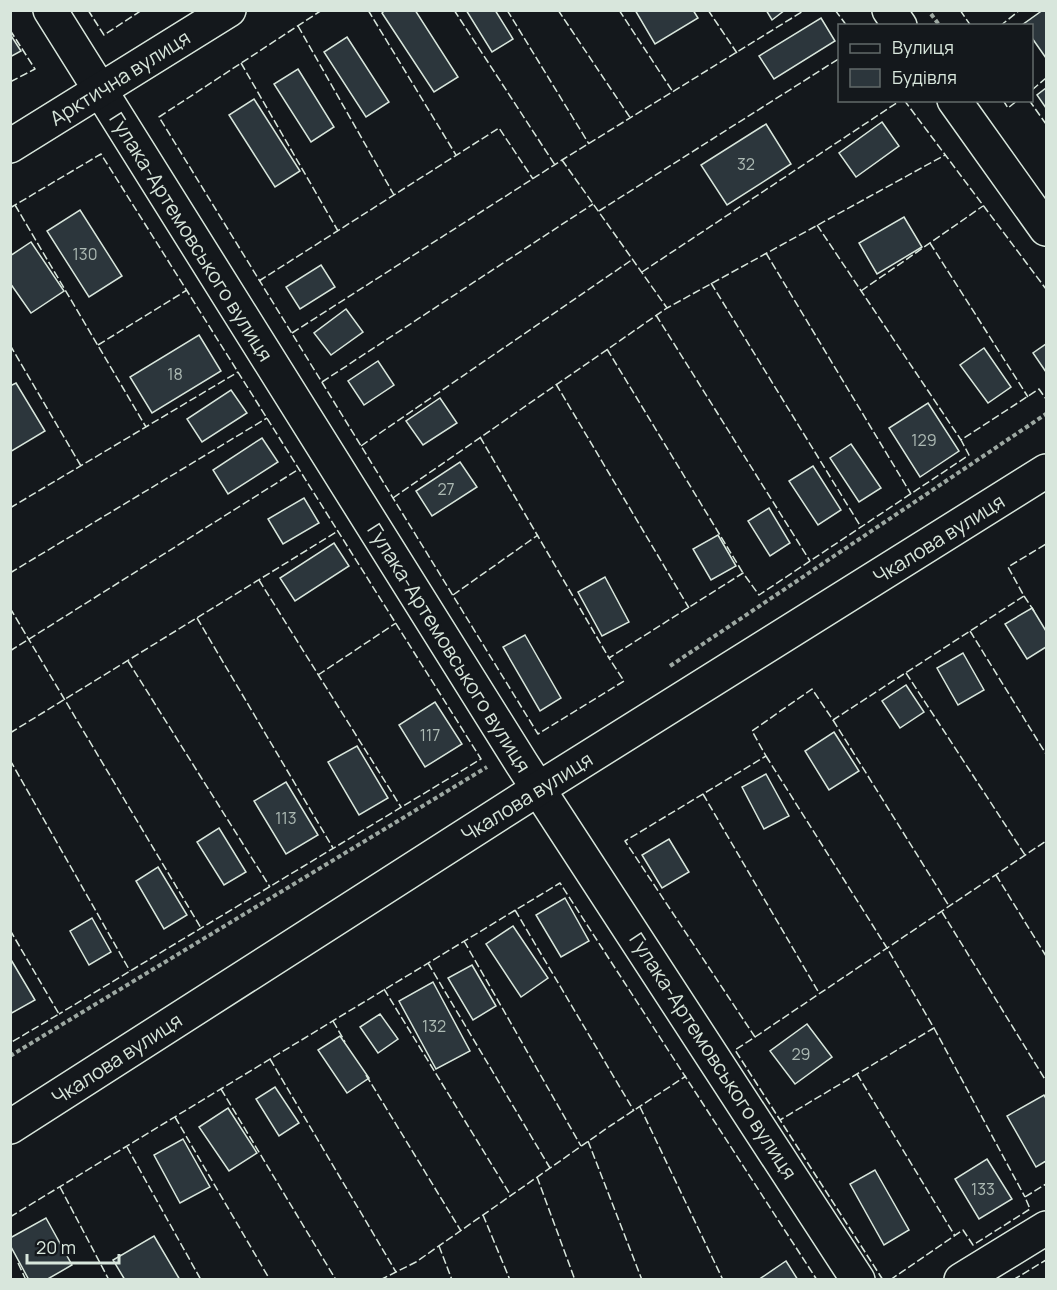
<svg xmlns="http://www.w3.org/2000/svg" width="1057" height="1290" font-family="Manrope,sans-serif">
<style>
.building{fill:#2c363c;stroke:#d8e6dc;stroke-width:1.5}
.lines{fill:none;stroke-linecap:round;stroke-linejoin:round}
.minor-casing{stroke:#d8e6dc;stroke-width:36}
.path{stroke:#9da8a2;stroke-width:4;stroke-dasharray:4.5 3;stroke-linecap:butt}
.minor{stroke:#14181c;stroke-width:33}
.fence{stroke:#d8e6dc;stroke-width:1.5;stroke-dasharray:8 3;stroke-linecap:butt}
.labels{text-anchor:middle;stroke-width:4.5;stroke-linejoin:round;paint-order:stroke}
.number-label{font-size:16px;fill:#adbab4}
.street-label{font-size:20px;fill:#d8e6dc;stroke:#14181c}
</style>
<rect width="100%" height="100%" fill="#14181c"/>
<!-- building -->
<g class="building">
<polygon points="385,10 415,10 458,77 434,92 382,13"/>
<polygon points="466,10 495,10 513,39 492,52"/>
<polygon points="635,10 693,10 698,18 655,44"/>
<polygon points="766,10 785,10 772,20"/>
<polygon points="1043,10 1046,10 1046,58 1032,38 1032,26 1022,25"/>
<polygon points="821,18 835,41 774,79 759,56"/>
<polygon points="10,34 21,51 10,57"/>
<polygon points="347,37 389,102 366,117 324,52"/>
<polygon points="298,69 334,127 311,142 274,84"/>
<polygon points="1046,88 1046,108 1037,95"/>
<polygon points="254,99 300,171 275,187 229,115"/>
<polygon points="882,122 899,146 856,177 839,153"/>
<polygon points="766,124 791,164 727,205 701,165"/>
<polygon points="80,210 122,276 89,297 47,231"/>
<polygon points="904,217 922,247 877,274 859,243"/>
<polygon points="31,242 64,291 31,313 10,283 10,256"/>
<polygon points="321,265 335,287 300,309 286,287"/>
<polygon points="346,309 363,332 331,355 314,333"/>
<polygon points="199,335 221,371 152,413 130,377"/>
<polygon points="1046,344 1046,372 1033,353"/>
<polygon points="984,348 1011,387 988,403 960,365"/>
<polygon points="378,361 394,385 364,405 348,381"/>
<polygon points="16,383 45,431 10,452 10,386"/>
<polygon points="231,390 247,413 202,442 187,419"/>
<polygon points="440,398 457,423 423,445 406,421"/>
<polygon points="928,403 959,451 920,477 889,428"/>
<polygon points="262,438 278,462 228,494 213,470"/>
<polygon points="851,444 881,488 859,502 830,458"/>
<polygon points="460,462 477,487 432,516 416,491"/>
<polygon points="813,466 841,510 818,525 789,481"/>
<polygon points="304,498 319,523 283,544 268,519"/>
<polygon points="769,508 790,543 770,556 748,521"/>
<polygon points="718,535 736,566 711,580 693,549"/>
<polygon points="334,543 349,566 295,601 280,578"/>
<polygon points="605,577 629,622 602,636 578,592"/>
<polygon points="1032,608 1046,631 1046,647 1027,659 1005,624"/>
<polygon points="525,635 561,698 540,711 503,647"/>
<polygon points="963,653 984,690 958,705 937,668"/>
<polygon points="906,685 924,712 900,728 882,701"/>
<polygon points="435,702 462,744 425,767 399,725"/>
<polygon points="834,732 859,771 829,790 805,751"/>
<polygon points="357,746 388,798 359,815 328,762"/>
<polygon points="766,774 789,816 764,829 742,787"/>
<polygon points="286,782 318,835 286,854 254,801"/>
<polygon points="219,828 246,872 224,885 197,842"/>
<polygon points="669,839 689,872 662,888 642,855"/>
<polygon points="158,867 187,915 164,929 136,881"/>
<polygon points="565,898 589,941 561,957 536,915"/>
<polygon points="92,918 111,952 89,965 70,931"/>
<polygon points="513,926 548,978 521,997 486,944"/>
<polygon points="10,958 35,1000 10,1014"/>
<polygon points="472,965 496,1006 473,1020 448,978"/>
<polygon points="433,982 470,1051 436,1069 399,1001"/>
<polygon points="380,1014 398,1039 378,1053 360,1027"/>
<polygon points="807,1024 832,1057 795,1084 770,1051"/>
<polygon points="340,1036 369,1078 347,1093 318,1050"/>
<polygon points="275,1087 299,1123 279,1136 256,1099"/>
<polygon points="1044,1095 1046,1099 1046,1161 1036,1167 1007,1116"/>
<polygon points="228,1108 257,1153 229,1171 199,1127"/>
<polygon points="183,1139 210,1187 180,1203 154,1155"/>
<polygon points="987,1159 1012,1199 979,1219 955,1179"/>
<polygon points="875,1170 909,1230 884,1245 850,1184"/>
<polygon points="46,1218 72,1265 46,1280 29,1280 10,1245 10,1238"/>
<polygon points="154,1236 180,1280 125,1280 113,1260"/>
<polygon points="786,1261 798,1280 758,1280"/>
</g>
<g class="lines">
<!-- minor casing -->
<g class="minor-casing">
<g id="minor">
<polyline points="50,10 522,764 858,1280"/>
<polyline points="889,10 900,26"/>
<polyline points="954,100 1046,229"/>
<polyline points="10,146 229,10"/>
<polyline points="10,1127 538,789 1046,471"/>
<polyline points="961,1280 1046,1228"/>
</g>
</g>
<!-- path -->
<g class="path">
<polyline points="931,14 940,26"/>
<polyline points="670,666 1046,414"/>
<polyline points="10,1056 487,767"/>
</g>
<!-- minor -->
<use href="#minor" class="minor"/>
<!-- fence -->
<g class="fence">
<polyline points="88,10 104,35 142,10"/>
<polyline points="322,10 159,117 538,734 624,681 609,658 743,573 759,595 969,455 961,440 1039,389 1046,399"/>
<polyline points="368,10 456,155"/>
<polyline points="454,10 555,165"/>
<polyline points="507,10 589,144"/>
<polyline points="558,10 631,119"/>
<polyline points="619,10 673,92"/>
<polyline points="708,10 737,53"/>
<polyline points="835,10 847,26"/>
<polyline points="960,10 971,26"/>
<polyline points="298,26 394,195"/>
<polyline points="1000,26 1020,10"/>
<polyline points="10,30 35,69 10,82"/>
<polyline points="241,63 338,231"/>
<polyline points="1032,90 1046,78"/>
<polyline points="904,100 1046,289"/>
<polyline points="1003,100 1008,108 1018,100"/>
<polyline points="1029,100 1046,124"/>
<polyline points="562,160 667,308"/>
<polyline points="15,205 146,427"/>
<polyline points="10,208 101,154 481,759 59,1014"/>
<polyline points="599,211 840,58"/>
<polyline points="817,225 961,440"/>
<polyline points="930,243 1028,397"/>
<polyline points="766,253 911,494"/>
<polyline points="642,272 901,100"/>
<polyline points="259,281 499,128 533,179"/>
<polyline points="711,283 861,527"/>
<polyline points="861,291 983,206"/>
<polyline points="656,315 810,561"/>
<polyline points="292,333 562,160 805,10"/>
<polyline points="10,345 81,466"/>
<polyline points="98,345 187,290"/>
<polyline points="607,349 743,573"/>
<polyline points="322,382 593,204"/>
<polyline points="556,384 689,608"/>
<polyline points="480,437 609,658"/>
<polyline points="361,446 633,259"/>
<polyline points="393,498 667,308 945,155"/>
<polyline points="10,508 238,372"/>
<polyline points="10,573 267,418"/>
<polyline points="259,580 401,807"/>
<polyline points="453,595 538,535"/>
<polyline points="1024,596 1034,611"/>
<polyline points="10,608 201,928"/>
<polyline points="197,618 333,848"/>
<polyline points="970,631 1046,754"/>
<polyline points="10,651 299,469"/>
<polyline points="128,661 270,887"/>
<polyline points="906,673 1025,855"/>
<polyline points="318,675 396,623"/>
<polyline points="833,720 949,906"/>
<polyline points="10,733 338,531"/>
<polyline points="766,756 887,948 934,1028 780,1120"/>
<polyline points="10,760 130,971"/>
<polyline points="703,794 819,993"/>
<polyline points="996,875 1046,956"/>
<polyline points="515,910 634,1111"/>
<polyline points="942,912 1046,1081"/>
<polyline points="10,930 59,1014 10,1043"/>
<polyline points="464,941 581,1146"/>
<polyline points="428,963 550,1168"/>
<polyline points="384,989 511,1196"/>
<polyline points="333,1021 345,1042"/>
<polyline points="934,1028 1025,1197"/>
<polyline points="755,1037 1046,841"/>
<polyline points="270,1059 396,1272"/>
<polyline points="857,1074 955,1236"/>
<polyline points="366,1075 461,1231"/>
<polyline points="221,1089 336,1280"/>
<polyline points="640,1107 723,1280"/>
<polyline points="175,1117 270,1280"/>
<polyline points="588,1141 642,1280"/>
<polyline points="127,1147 201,1280"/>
<polyline points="537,1177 575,1280"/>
<polyline points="60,1187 109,1280"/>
<polyline points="483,1215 510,1280"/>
<polyline points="10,1217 560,883 817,1280"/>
<polyline points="439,1246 452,1280"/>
<polyline points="18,1263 26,1280"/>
<polyline points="380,1280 416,1262 610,1126 686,1076"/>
<polyline points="883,1280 735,1050 755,1037 625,841 766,756 752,731 812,689 833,720 1024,596 1008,567 1046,544"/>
<polyline points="890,1280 963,1230 973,1245 1030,1209 1025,1197 1046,1184"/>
<polyline points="1013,1280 1046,1260"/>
</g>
</g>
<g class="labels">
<!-- number labels -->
<g class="number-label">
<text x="746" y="170">32</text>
<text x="85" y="260">130</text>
<text x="175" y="380">18</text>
<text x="924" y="446">129</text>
<text x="446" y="495">27</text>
<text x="430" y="741">117</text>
<text x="286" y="824">113</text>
<text x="434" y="1032">132</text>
<text x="801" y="1060">29</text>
<text x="983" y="1195">133</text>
</g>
<!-- street labels -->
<g class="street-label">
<text transform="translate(120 78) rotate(-32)" y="7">Арктична вулиця</text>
<text transform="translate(191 237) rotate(58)" y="7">Гулака-Артемовського вулиця</text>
<text transform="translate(939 539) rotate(-32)" y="7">Чкалова вулиця</text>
<text transform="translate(449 648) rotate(58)" y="7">Гулака-Артемовського вулиця</text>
<text transform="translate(527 797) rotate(-32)" y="7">Чкалова вулиця</text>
<text transform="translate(713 1056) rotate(57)" y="7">Гулака-Артемовського вулиця</text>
<text transform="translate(117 1059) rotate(-33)" y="7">Чкалова вулиця</text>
</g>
</g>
<!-- border -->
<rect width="1057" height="1290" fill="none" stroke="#d8e6dc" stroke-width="24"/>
<!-- legend -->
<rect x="838" y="24" width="195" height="78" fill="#14181c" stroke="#626a69" stroke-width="1.5"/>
<rect x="850" y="44" width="30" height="9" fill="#14181c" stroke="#626a69" stroke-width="1.5"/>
<text x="892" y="54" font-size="18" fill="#d8e6dc">Вулиця</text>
<rect x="850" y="69" width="30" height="18" fill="#2c363c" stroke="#626a69" stroke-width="1.5"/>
<text x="892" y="84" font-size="18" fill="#d8e6dc">Будівля</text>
<!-- scale -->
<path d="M27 1254v9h92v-9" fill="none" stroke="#d8e6dc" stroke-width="3"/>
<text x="36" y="1254" font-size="18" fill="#d8e6dc" stroke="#14181c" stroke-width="4.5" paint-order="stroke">20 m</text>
</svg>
